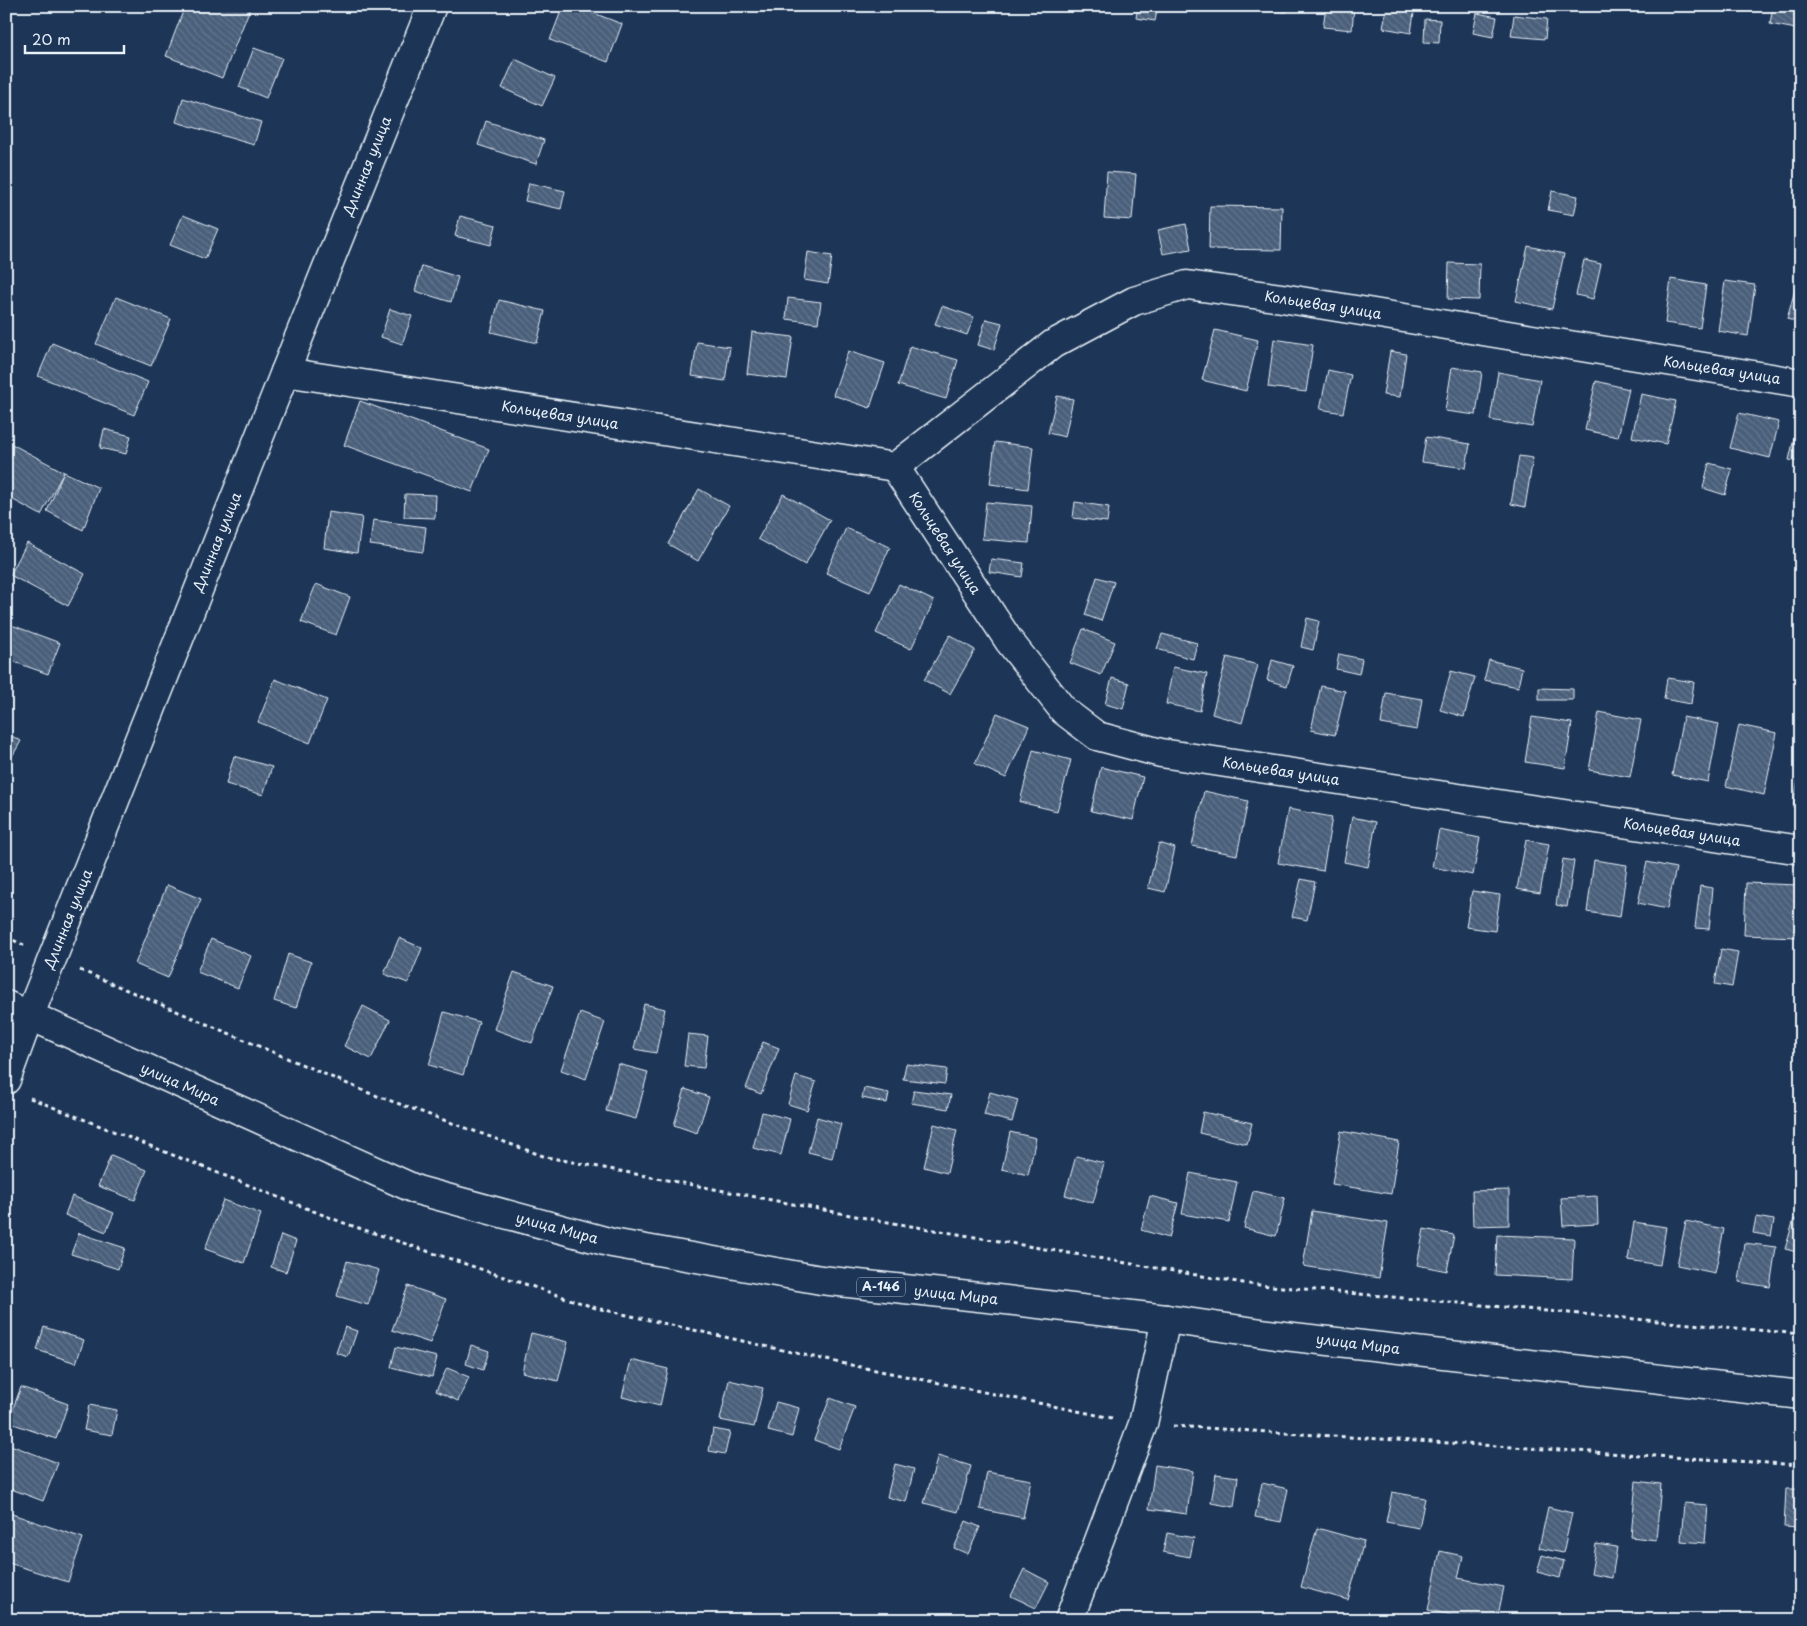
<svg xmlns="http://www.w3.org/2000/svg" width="1807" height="1626" font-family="'Playpen Sans',sans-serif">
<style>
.building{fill:url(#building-back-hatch);stroke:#e8f1f8}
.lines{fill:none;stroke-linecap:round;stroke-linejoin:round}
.minor-casing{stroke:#e8f1f8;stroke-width:31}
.major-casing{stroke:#e8f1f8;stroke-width:31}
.highway-casing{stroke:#e8f1f8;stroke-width:31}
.path{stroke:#e8f1f8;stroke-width:3;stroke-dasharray:4 4;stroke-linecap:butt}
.minor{stroke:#1d3557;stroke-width:28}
.major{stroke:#1d3557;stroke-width:28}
.highway{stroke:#1d3557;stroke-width:28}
.labels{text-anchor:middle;stroke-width:4;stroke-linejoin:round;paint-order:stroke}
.shield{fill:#1d3557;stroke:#abb9c8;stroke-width:1}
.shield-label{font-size:12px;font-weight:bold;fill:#e8f1f8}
.street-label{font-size:14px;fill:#e8f1f8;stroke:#1d3557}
</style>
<defs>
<pattern id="building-back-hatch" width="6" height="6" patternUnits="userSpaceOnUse" patternTransform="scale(1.25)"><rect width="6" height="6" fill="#495e7a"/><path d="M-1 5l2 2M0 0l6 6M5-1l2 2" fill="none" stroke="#63768e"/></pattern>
</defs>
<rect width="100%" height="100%" fill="#1d3557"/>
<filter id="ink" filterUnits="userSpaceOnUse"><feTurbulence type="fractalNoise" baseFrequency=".02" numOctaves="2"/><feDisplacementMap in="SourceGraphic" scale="10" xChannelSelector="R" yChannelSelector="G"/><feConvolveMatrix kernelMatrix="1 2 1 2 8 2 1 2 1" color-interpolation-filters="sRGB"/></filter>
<g filter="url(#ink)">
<!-- building -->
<g class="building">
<polygon points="185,6 251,6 222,78 166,56"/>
<polygon points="563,6 575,6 622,24 608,62 550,40"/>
<polygon points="1138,6 1158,6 1155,21 1136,18"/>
<polygon points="1249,6 1288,6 1287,12 1249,10"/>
<polygon points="1326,6 1354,6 1352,30 1323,27"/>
<polygon points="1387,6 1415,6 1411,33 1383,28"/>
<polygon points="1773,6 1801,6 1801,30 1770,24"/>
<polygon points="1477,13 1497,17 1493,37 1473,33"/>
<polygon points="1514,15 1547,19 1545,39 1511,36"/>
<polygon points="1425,19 1440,20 1439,43 1424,42"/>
<polygon points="254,48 282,58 266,98 239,87"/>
<polygon points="515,59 555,78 542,106 502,88"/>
<polygon points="183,98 261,122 254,145 176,122"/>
<polygon points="486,121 544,140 536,164 478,145"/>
<polygon points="1107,172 1136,174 1132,220 1104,218"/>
<polygon points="529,183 565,191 561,209 525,201"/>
<polygon points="1552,191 1578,196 1574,215 1548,210"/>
<polygon points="1210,206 1282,207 1281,250 1209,249"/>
<polygon points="183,215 218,229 205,259 170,245"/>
<polygon points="460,216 496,225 491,245 455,236"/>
<polygon points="1186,224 1191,249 1163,254 1158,230"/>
<polygon points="1528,246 1564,254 1552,309 1516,301"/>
<polygon points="808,252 832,256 828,284 804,280"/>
<polygon points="1584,260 1601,264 1593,299 1576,295"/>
<polygon points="1449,263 1480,264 1479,300 1448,299"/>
<polygon points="422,266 458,277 451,302 415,291"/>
<polygon points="1671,279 1706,285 1700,328 1665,323"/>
<polygon points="1798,279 1801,280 1801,323 1787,319"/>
<polygon points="1725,281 1755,285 1748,336 1718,331"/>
<polygon points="116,297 171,319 151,366 96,344"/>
<polygon points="788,298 821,302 818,323 786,319"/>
<polygon points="499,300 545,311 537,343 491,332"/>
<polygon points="942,306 974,317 967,335 935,324"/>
<polygon points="390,309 412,316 402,344 381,337"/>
<polygon points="986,319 1002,323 994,350 978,345"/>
<polygon points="1215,330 1258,340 1246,391 1202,380"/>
<polygon points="752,332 793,337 787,379 747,374"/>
<polygon points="1274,339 1313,345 1306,392 1268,387"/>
<polygon points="697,342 730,347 725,381 692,376"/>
<polygon points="52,343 148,382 134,415 38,376"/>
<polygon points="910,346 958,360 946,399 898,385"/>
<polygon points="848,351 885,363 870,408 833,395"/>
<polygon points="1390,351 1406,354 1400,397 1383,395"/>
<polygon points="1452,367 1482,372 1476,415 1445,411"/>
<polygon points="1328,370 1351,375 1343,413 1320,409"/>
<polygon points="1498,372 1540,380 1532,427 1490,420"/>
<polygon points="1596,381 1629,389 1618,437 1585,430"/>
<polygon points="1641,394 1676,401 1666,444 1632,437"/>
<polygon points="1057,396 1073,399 1065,437 1048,433"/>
<polygon points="360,401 489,449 472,492 344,445"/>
<polygon points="1739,413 1779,422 1770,458 1730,448"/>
<polygon points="1798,421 1801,422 1801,462 1789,460"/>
<polygon points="104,429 131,436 126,454 100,448"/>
<polygon points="1426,437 1470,444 1466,468 1422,462"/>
<polygon points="6,441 64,472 41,515 6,496"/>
<polygon points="995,442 1033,447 1028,489 990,484"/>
<polygon points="1519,456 1533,458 1525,507 1511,504"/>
<polygon points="1709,463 1732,469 1725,495 1703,488"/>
<polygon points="64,472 99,488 83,530 47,511"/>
<polygon points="699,489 729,506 698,561 668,544"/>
<polygon points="405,494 436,495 435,518 404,517"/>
<polygon points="783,494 830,520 805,565 758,539"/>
<polygon points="986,502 1032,506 1029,543 982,539"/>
<polygon points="1075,502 1109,507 1107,522 1073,518"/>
<polygon points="328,512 362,517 357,553 324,548"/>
<polygon points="373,520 426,527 423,552 370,545"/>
<polygon points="846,528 890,547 870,592 826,573"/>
<polygon points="27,543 85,574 68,606 10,575"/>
<polygon points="991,559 1024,563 1022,577 989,572"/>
<polygon points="1097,577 1114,582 1101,621 1085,615"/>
<polygon points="316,584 350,597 336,635 301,622"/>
<polygon points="899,584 934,601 911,649 876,633"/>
<polygon points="1307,618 1319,621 1313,650 1301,647"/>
<polygon points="6,623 60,643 48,674 6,659"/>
<polygon points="1083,629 1115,642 1101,675 1070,663"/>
<polygon points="1162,634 1197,643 1193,659 1157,649"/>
<polygon points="950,635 975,650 950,694 924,680"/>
<polygon points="1339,654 1362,659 1359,674 1336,669"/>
<polygon points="1227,657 1258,665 1242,723 1212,714"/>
<polygon points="1272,660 1293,666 1287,686 1267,680"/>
<polygon points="1489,660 1522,668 1518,687 1484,680"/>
<polygon points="1173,667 1207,674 1200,711 1166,704"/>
<polygon points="1451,671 1475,677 1464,717 1440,710"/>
<polygon points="1112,678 1129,683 1123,709 1105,704"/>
<polygon points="1667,678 1694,682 1691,704 1664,699"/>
<polygon points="275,679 327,700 310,743 258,722"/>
<polygon points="1321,686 1345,691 1335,735 1311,730"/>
<polygon points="1539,688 1573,689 1573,700 1539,700"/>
<polygon points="1386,693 1422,699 1417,730 1381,724"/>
<polygon points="1599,712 1641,720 1630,777 1589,770"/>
<polygon points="997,713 1029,726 1006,778 975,764"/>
<polygon points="1532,717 1572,723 1565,768 1525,762"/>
<polygon points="1683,717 1719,724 1708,782 1672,775"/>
<polygon points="1739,725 1777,733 1764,795 1726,786"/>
<polygon points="6,733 21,741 6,767"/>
<polygon points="1033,750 1071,760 1057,811 1020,802"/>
<polygon points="234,756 272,767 263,795 226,784"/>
<polygon points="1801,763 1801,808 1793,807"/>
<polygon points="1101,767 1143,777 1133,820 1091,811"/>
<polygon points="1204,791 1248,801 1237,855 1192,846"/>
<polygon points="1288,809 1332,817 1323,871 1278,863"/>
<polygon points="1352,817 1376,822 1368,867 1344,862"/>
<polygon points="1439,830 1480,838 1473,875 1432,867"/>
<polygon points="1526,840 1549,844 1540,893 1517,889"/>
<polygon points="1159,843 1175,848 1165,892 1148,888"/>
<polygon points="1563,859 1574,861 1567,907 1556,905"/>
<polygon points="1594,860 1627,865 1620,917 1587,912"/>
<polygon points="1647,862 1676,868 1667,909 1638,903"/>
<polygon points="1301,879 1315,882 1307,920 1292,917"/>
<polygon points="1746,883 1798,885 1796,937 1744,935"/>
<polygon points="167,885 201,899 168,978 135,964"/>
<polygon points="1700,886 1713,888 1709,929 1695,928"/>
<polygon points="1472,891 1500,895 1495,931 1466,927"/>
<polygon points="399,938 422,948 408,983 384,974"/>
<polygon points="211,939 251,956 238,988 197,972"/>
<polygon points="1721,949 1738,952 1732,987 1715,984"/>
<polygon points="288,954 311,962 296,1008 274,1001"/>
<polygon points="514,972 553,986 532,1043 494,1029"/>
<polygon points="644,1004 665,1009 656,1053 634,1049"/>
<polygon points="363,1006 390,1020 371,1059 344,1046"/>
<polygon points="444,1012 479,1022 463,1075 429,1065"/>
<polygon points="580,1013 605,1022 586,1079 561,1070"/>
<polygon points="688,1034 708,1036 704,1068 684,1066"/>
<polygon points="763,1042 779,1048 761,1094 746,1088"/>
<polygon points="618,1064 648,1072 636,1119 606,1111"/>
<polygon points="906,1064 947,1069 945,1084 903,1079"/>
<polygon points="796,1076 816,1082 807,1110 788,1104"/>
<polygon points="864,1088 889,1093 887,1103 862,1098"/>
<polygon points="685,1089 709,1097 697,1133 674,1125"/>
<polygon points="914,1090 951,1095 948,1109 911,1103"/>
<polygon points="990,1092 1018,1100 1012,1122 984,1115"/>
<polygon points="762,1112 790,1119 781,1155 753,1148"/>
<polygon points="1203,1112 1252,1123 1247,1144 1199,1133"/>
<polygon points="817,1117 841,1124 832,1158 808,1152"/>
<polygon points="934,1124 957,1130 947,1173 924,1167"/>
<polygon points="1341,1131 1399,1142 1391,1194 1332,1184"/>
<polygon points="1010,1132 1036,1138 1028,1175 1002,1169"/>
<polygon points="111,1155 147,1170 135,1200 98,1186"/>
<polygon points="1076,1156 1104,1163 1093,1203 1065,1195"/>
<polygon points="1190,1173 1237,1182 1229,1222 1182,1214"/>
<polygon points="1509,1190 1509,1225 1473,1226 1472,1191"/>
<polygon points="1253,1191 1285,1198 1276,1236 1244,1228"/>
<polygon points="72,1196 114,1213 106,1232 65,1215"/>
<polygon points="1150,1196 1178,1203 1169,1238 1141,1230"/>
<polygon points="1597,1196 1598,1224 1563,1226 1561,1198"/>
<polygon points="223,1200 261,1214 244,1263 205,1249"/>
<polygon points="1312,1211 1388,1223 1379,1278 1303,1266"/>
<polygon points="1756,1217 1774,1220 1771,1236 1753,1233"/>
<polygon points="1794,1219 1801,1221 1801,1253 1785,1249"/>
<polygon points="1686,1221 1724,1229 1715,1273 1677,1265"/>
<polygon points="1634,1222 1666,1227 1660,1265 1628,1260"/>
<polygon points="1424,1229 1454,1235 1447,1271 1417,1265"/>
<polygon points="79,1233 125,1248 118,1269 71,1254"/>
<polygon points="281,1235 296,1241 286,1272 271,1267"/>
<polygon points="1497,1235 1574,1238 1572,1279 1495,1275"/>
<polygon points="1744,1243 1776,1247 1770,1287 1739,1282"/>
<polygon points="347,1261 379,1270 368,1305 337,1296"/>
<polygon points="408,1286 446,1299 430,1343 392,1330"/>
<polygon points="44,1327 84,1340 76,1363 37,1350"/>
<polygon points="345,1327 357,1331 348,1357 336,1353"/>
<polygon points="531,1333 568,1342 558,1381 522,1372"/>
<polygon points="471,1345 489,1351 483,1370 466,1364"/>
<polygon points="396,1347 437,1357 432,1377 391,1367"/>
<polygon points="631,1360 668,1369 660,1406 622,1397"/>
<polygon points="447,1368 469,1377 458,1401 436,1391"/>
<polygon points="729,1380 763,1388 754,1427 720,1420"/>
<polygon points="21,1387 68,1404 56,1439 8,1422"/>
<polygon points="830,1398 855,1407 839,1449 814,1440"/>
<polygon points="776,1402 799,1408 792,1437 768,1431"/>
<polygon points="89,1405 117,1410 112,1435 84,1430"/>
<polygon points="713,1429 730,1432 725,1454 709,1451"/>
<polygon points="8,1444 58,1463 43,1501 6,1487 6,1448"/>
<polygon points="938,1456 971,1466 958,1512 924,1503"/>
<polygon points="895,1464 914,1469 906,1502 887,1497"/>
<polygon points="1155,1465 1193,1471 1187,1514 1149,1509"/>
<polygon points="987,1472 1031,1480 1023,1518 980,1509"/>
<polygon points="1216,1474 1238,1477 1234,1507 1211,1503"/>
<polygon points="1636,1481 1661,1484 1656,1540 1631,1537"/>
<polygon points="1262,1483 1288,1489 1281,1522 1255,1517"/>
<polygon points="1786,1489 1801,1489 1801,1528 1784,1527"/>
<polygon points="1392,1492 1425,1498 1419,1528 1386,1522"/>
<polygon points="1684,1503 1708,1505 1705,1543 1681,1541"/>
<polygon points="1548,1507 1572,1513 1563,1553 1539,1548"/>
<polygon points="6,1512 83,1538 68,1582 6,1562"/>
<polygon points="966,1521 980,1527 968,1554 954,1548"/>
<polygon points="1317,1528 1364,1541 1348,1600 1301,1587"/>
<polygon points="1167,1533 1194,1538 1190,1557 1163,1552"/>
<polygon points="1596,1544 1617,1547 1612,1578 1591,1574"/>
<polygon points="1440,1551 1463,1556 1458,1578 1504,1587 1497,1620 1475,1620 1428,1610"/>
<polygon points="1542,1555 1564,1561 1560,1578 1537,1572"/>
<polygon points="1024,1569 1049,1582 1036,1608 1011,1596"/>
</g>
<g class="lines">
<!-- minor casing -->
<g class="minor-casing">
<g id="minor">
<polyline points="285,372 895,467 1053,344 1134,301 1187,285 1282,298 1801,383"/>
<polyline points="895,467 1009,641 1064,711 1097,736 1161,753 1801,850"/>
<polyline points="6,1080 29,1017"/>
<polyline points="1069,1620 1143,1424 1166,1319"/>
</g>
</g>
<!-- major casing -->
<g class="major-casing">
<polyline id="major" points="29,1017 285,372 432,6"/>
</g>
<!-- highway casing -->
<g class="highway-casing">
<polyline id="highway" points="6,1005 417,1190 612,1243 821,1280 997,1299 1166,1319 1276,1335 1801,1395"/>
</g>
<!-- path -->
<g class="path">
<polyline points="6,937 24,945"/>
<polyline points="80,970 369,1093 546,1157 882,1221 1249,1284 1801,1334"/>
<polyline points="30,1098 341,1222 596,1308 831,1361 1112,1418"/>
<polyline points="1173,1426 1801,1465"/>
</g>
<!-- minor -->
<use href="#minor" class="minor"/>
<!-- major -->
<use href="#major" class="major"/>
<!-- highway -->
<use href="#highway" class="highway"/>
</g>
</g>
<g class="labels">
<!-- shield labels -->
<rect class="shield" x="857" y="1277.5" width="48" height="19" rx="4"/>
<g class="shield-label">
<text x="881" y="1291">А-146</text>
</g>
<!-- street labels -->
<g class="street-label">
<text transform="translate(367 166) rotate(-68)" y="5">Длинная улица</text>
<text transform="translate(1323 305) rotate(9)" y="5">Кольцевая улица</text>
<text transform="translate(1722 370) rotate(9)" y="5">Кольцевая улица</text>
<text transform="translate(560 415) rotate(9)" y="5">Кольцевая улица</text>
<text transform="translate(217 542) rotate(-68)" y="5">Длинная улица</text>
<text transform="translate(945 543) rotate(57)" y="5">Кольцевая улица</text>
<text transform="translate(1281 771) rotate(9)" y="5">Кольцевая улица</text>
<text transform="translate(1682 832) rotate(9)" y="5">Кольцевая улица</text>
<text transform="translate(68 919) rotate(-68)" y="5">Длинная улица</text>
<text transform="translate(180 1084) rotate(24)" y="5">улица Мира</text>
<text transform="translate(557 1228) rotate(15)" y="5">улица Мира</text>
<text transform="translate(956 1295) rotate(6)" y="5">улица Мира</text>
<text transform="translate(1358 1344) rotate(7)" y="5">улица Мира</text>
</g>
</g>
<!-- margin -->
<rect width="1807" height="1626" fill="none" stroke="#1d3557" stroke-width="25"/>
<rect x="12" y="12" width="1782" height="1601" fill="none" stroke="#e8f1f8" stroke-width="2" filter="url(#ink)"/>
<!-- scale -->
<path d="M25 45v8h99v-8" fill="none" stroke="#e8f1f8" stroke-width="2.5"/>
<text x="32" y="45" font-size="15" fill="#e8f1f8" stroke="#1d3557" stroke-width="4" paint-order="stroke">20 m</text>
</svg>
